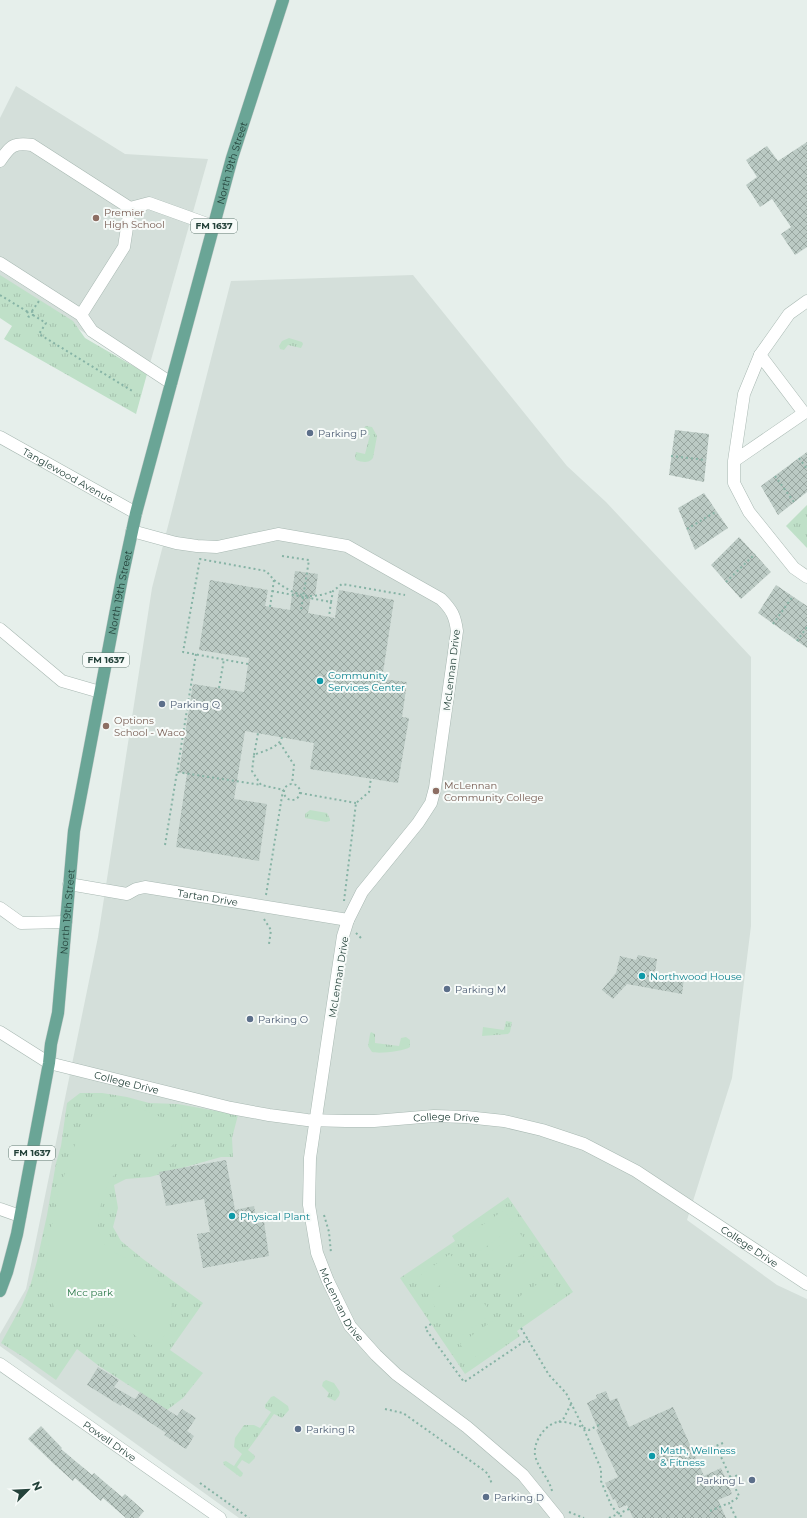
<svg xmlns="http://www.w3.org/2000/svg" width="807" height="1518" font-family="Montserrat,sans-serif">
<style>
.built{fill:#d4dfda}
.grass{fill:url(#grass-tufts)}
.pitch{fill:#bfe0c8}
.building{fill:url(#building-cross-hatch)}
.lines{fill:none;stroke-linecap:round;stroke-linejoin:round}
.minor-casing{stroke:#a8b8b2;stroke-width:13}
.major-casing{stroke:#c2cac8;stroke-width:13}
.path{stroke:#86b3a5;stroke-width:2;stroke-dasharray:2 3;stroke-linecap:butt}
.minor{stroke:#fff;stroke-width:12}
.major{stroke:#6aa596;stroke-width:12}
.path-bridge{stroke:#86b3a5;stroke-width:2;stroke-dasharray:2 3;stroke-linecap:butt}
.education-dot{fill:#8d6e63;stroke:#f7fbf9;stroke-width:1.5}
.service-dot{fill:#5c6f8a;stroke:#f7fbf9;stroke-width:1.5}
.culture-dot{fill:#0f9aa8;stroke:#f7fbf9;stroke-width:1.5}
.labels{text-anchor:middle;stroke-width:4;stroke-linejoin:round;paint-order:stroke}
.shield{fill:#f7fbf9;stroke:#637a73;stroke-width:1}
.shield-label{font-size:9px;font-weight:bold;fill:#24423a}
.street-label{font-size:10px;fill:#24423a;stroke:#f7fbf9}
.education-label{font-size:10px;fill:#785e54;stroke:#f7fbf9;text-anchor:start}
.service-label{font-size:10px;fill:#4e5e75;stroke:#f7fbf9;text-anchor:start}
.culture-label{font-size:10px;fill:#0d838f;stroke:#f7fbf9;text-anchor:start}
.park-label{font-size:10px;fill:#2d7a4b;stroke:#f7fbf9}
</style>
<defs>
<pattern id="grass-tufts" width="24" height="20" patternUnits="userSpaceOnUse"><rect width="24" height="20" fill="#bfe0c8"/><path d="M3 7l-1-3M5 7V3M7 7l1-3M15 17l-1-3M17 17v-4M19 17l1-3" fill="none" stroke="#a4c1ad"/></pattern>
<pattern id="building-cross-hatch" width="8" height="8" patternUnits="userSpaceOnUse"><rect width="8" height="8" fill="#bbcac4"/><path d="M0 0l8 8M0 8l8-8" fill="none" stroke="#98a6a0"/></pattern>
</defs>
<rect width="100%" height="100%" fill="#e6efeb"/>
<!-- built -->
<g class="built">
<polygon points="16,86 125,154 208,159 147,374 0,277 0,118"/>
<polygon points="413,275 567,466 606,502 751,657 751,926 732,1078 687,1220 777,1285 807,1299 807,1518 239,1518 0,1346 0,1334 26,1289 98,937 152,588 231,281"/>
</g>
<!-- grass -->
<g class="grass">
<polygon points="0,275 73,321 85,338 147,374 136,414 4,339 12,326 0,318"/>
<polygon points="289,338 302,342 303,344 301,348 288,345 284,350 280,349 279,346 282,341"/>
<path d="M 366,426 L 372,427 L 377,436 L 373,458 C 368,464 362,462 356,460 L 355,457 L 356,452 L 365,454 L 370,435 L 363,434 L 361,431 Z"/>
<polygon points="807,505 807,548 786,526"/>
<polygon points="310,810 327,813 330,819 330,821 326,822 305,818 305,814"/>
<polygon points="506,1021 512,1022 510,1032 508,1034 482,1036 483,1027 504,1030"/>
<path d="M 371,1032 L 375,1034 L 375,1043 L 399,1046 L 401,1038 L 406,1037 L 410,1040 L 410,1047 C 404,1051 380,1054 372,1052 L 368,1046 L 370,1034 Z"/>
<polygon points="80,1093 102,1093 127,1097 149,1103 178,1104 238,1115 232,1138 233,1157 221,1157 150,1177 126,1179 114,1185 118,1208 113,1227 121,1241 143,1259 203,1303 170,1350 203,1373 183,1398 167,1410 99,1366 77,1349 56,1380 25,1358 1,1343 22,1305 31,1283 37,1261 47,1215 56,1163 61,1146 67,1103"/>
<polygon points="508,1197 573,1292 517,1331 520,1336 465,1374 400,1278 455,1241 452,1236"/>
<polygon points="326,1380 334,1383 340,1392 339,1396 335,1401 327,1397 329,1393 322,1386 323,1382"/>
<polygon points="274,1396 288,1406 289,1410 282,1418 274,1414 248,1450 254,1455 255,1458 249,1464 242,1460 237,1467 243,1473 242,1476 240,1477 224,1465 223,1462 226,1461 234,1466 242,1454 234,1447 235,1438 244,1425 254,1425 260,1428 271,1412 265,1408 265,1405 271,1397"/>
</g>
<!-- pitch -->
<g class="pitch">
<path d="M 129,1106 L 138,1107 L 157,1116 L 178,1120 L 182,1124 C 181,1139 171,1151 156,1153 C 147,1154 136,1152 128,1156 C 121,1159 120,1166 116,1172 C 114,1176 111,1178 109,1182 C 104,1191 97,1216 98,1226 C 99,1232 103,1244 108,1248 C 114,1253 123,1256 129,1260 C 163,1281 187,1302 161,1342 L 151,1345 L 141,1341 L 130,1331 L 107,1324 L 99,1324 L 82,1332 L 72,1331 L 58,1318 L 46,1285 L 47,1254 L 50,1230 L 54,1219 L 58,1192 L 73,1152 L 75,1144 L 83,1126 L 91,1117 L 105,1111 Z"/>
<polygon points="504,1210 515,1226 479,1252 468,1235"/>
<polygon points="519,1232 531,1248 495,1273 484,1257"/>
<polygon points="450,1254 462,1270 426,1295 415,1279"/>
<polygon points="535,1255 546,1271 511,1296 499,1280"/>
<polygon points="465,1275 477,1291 441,1316 430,1300"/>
<polygon points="549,1276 560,1292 525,1317 513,1301"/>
<polygon points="480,1298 492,1314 456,1339 445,1323"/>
<polygon points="495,1319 507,1335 471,1360 460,1344"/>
</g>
<!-- building -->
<g class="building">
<polygon points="807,142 807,247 795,255 781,234 791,227 772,199 760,207 746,185 757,177 746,160 767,146 778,161"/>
<polygon points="675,430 709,434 704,482 669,475"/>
<polygon points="807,452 807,492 778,515 761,486"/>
<polygon points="704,493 728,528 695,550 678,508"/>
<polygon points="739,537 771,572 741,599 711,565"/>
<polygon points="295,571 318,574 315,596 311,596 308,613 335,618 339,590 394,600 382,679 407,682 402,717 409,718 398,783 310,769 314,743 245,731 234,799 267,804 259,861 176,847 187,774 179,772 193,684 244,692 249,658 199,650 210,580 268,590 265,606 290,610"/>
<polygon points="776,585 807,606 807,648 758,613"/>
<polygon points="638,955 657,959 655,973 684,978 682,994 627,984 613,999 602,990 616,973 620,956 636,960"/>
<polygon points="226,1160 235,1210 254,1206 257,1223 264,1222 269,1256 203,1268 197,1234 210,1232 204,1199 166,1206 159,1172"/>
<polygon points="98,1367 119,1380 114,1387 135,1399 140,1392 177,1416 182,1409 196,1418 187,1431 194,1436 186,1449 164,1435 166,1433 122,1404 121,1406 87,1385"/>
<polygon points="606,1391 610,1401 617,1398 629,1427 673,1407 704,1476 721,1468 732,1494 718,1500 726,1518 633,1518 627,1505 619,1508 615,1499 613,1500 605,1483 618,1477 596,1430 598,1429 587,1403 597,1398 596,1395"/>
<polygon points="41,1426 62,1448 61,1449 92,1475 94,1473 122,1497 125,1494 144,1511 138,1518 126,1518 103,1498 101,1501 75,1478 73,1481 54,1464 28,1439"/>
</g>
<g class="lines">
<!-- minor casing -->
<g class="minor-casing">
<g id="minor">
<path d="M 0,161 C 10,146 14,142 32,145 L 130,208 L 149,203 L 213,226"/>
<polyline points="0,263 81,315 92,331 171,383"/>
<polyline points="81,315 124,247 130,208"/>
<polyline points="760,355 789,314 807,301"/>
<path id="s1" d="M 0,437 L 136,513"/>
<polyline points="734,461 804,413 760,355 744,394 734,461 734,483 749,512 794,568 807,577"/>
<path id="s2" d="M 132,531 L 176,543 L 197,546 L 217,547 L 278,534 L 347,546 L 441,599 C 452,610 455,616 457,631 L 435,788 L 431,803 L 418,823 L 362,892 L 348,920 L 343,936 L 310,1158 L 309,1205 L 317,1253 L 328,1281 L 350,1326 L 376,1355 L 396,1374 L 467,1427 L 523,1475 L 558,1518"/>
<polyline points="0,629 62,681 100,692"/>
<path id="s3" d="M 69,884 L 127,894 L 136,889 L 145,887 L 348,920"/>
<polyline points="0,908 21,923 66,922"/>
<path id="s4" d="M 0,1032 L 49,1063 L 231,1108 L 269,1115 L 307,1120 L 346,1121 L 374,1121 L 434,1116 L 466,1117 L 504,1121 L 542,1130 L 584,1144 L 636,1171 L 807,1284"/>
<polyline points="0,1209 20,1216"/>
<path id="s5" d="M 0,1364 L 220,1518"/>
</g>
</g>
<!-- major casing -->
<g class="major-casing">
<g id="major">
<path id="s6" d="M 0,1291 L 7,1272 L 17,1234 L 49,1063 L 51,1044 L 58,1013 L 74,831 L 122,578 L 136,513 L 232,158 L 283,0"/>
</g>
</g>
<!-- path -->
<g class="path">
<polyline points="0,295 28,312"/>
<circle cx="30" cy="314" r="3"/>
<polyline points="32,311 39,301"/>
<polyline points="33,315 46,323 39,334 134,392"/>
<polyline points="671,456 706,460"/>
<polyline points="799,458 807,469"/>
<polyline points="775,476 794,502"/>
<polyline points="687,529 717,511"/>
<polyline points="282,556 309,560 301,610"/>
<path d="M 274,580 C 294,595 309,601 333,591"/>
<polyline points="726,582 755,554"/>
<polyline points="272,591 331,602 329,617"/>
<polyline points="331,602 333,591 342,584 405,595"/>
<polyline points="773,624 793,596"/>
<polyline points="797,641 807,627"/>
<polyline points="196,654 177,772 261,785"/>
<polyline points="248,664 183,652 200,559 266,571 274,580 270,607"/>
<polyline points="219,688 224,659"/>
<path d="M 282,737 C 279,748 263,751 254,755 L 252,771 L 261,785 L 284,790"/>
<polyline points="280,743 294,765 292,784"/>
<polyline points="254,755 258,733"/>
<circle cx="292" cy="792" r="8"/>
<polyline points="300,793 356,803"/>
<polyline points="165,845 177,772"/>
<polyline points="266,895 283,790"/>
<polyline points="344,901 356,803 369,792 371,778"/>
<polyline points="264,919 271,930 269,944"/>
<polyline points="356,933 362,939"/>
<polyline points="324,1215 329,1232 331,1253"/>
<polyline points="431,1324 425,1328 464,1382 528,1339"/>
<polyline points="521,1328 549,1375 566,1393 583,1427 601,1469 601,1481 612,1507 623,1518"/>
<polyline points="385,1409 403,1413 482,1469 488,1474 492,1484"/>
<polyline points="559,1422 564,1418 571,1404"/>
<polyline points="723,1443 716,1446 739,1496 736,1499 729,1503"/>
<polyline points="726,1480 738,1475"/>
<polyline points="200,1483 249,1518"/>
<path d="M 552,1491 C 549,1478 538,1469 535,1455 C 533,1442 545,1424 558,1422 C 568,1421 580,1426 589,1430 L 599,1425"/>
<polyline points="710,1511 729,1503 736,1518"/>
<polyline points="569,1512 584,1518"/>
</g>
<!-- minor -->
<use href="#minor" class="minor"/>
<!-- major -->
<use href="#major" class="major"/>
<!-- path-bridge -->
<polyline class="path-bridge" points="609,1518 629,1509"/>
</g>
<!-- markers -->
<g class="education-dot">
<circle cx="96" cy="218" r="4"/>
<circle cx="106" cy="726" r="4"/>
<circle cx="436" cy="791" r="4"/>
</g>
<g class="service-dot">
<circle cx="310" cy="433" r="4"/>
<circle cx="162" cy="704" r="4"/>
<circle cx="447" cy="989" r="4"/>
<circle cx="250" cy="1019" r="4"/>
<circle cx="298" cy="1429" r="4"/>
<circle cx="752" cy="1480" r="4"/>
<circle cx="486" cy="1497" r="4"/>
</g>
<g class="culture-dot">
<circle cx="320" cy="681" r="4"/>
<circle cx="642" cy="976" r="4"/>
<circle cx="232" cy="1216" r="4"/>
<circle cx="652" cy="1456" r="4"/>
</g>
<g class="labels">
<!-- shield labels -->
<g class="shield">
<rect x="191" y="219" width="46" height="14" rx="3"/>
<rect x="83" y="653" width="46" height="14" rx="3"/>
<rect x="9" y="1146" width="46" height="14" rx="3"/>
</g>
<g class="shield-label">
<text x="214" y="229">FM 1637</text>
<text x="106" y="663">FM 1637</text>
<text x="32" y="1156">FM 1637</text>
</g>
<!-- street labels -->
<g class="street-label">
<text dy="4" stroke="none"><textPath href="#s6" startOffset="1154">North 19th Street</textPath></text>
<text dy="4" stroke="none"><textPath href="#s1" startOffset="78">Tanglewood Avenue</textPath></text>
<text dy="4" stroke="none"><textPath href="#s6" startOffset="710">North 19th Street</textPath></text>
<text transform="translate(451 670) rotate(-83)" y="4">McLennan Drive</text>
<text dy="4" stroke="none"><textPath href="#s3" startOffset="142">Tartan Drive</textPath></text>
<text dy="4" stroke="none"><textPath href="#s6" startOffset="386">North 19th Street</textPath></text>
<text transform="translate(338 977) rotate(-81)" y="4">McLennan Drive</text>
<text dy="4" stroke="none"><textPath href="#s4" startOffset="138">College Drive</textPath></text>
<text dy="4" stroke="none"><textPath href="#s4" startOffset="462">College Drive</textPath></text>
<text dy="4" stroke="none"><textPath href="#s4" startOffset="798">College Drive</textPath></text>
<text dy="4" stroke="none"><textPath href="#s2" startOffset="1076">McLennan Drive</textPath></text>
<text dy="4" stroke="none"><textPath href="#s5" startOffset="134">Powell Drive</textPath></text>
</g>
<!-- education labels -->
<g class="education-label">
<text x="104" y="216">Premier<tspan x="104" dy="12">High School</tspan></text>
<text x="114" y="724">Options<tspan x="114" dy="12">School - Waco</tspan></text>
<text x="444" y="789">McLennan<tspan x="444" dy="12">Community College</tspan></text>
</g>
<!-- service labels -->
<g class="service-label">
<text x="318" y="437">Parking P</text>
<text x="170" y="708">Parking Q</text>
<text x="455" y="993">Parking M</text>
<text x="258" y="1023">Parking O</text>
<text x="306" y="1433">Parking R</text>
<text x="744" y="1484" text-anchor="end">Parking L</text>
<text x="494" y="1501">Parking D</text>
</g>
<!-- culture labels -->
<g class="culture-label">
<text x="328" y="679">Community<tspan x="328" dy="12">Services Center</tspan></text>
<text x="650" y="980">Northwood House</text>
<text x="240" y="1220">Physical Plant</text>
<text x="660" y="1454">Math, Wellness<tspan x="660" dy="12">&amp; Fitness</tspan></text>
</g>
<!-- park labels -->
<g class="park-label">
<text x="90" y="1296">Mcc park</text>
</g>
</g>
<!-- north arrow -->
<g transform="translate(28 1490) rotate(66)" stroke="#f7fbf9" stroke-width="3" paint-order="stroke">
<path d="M0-3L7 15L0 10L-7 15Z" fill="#24423a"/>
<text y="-6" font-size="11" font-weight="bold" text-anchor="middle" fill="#24423a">N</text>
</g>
</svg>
